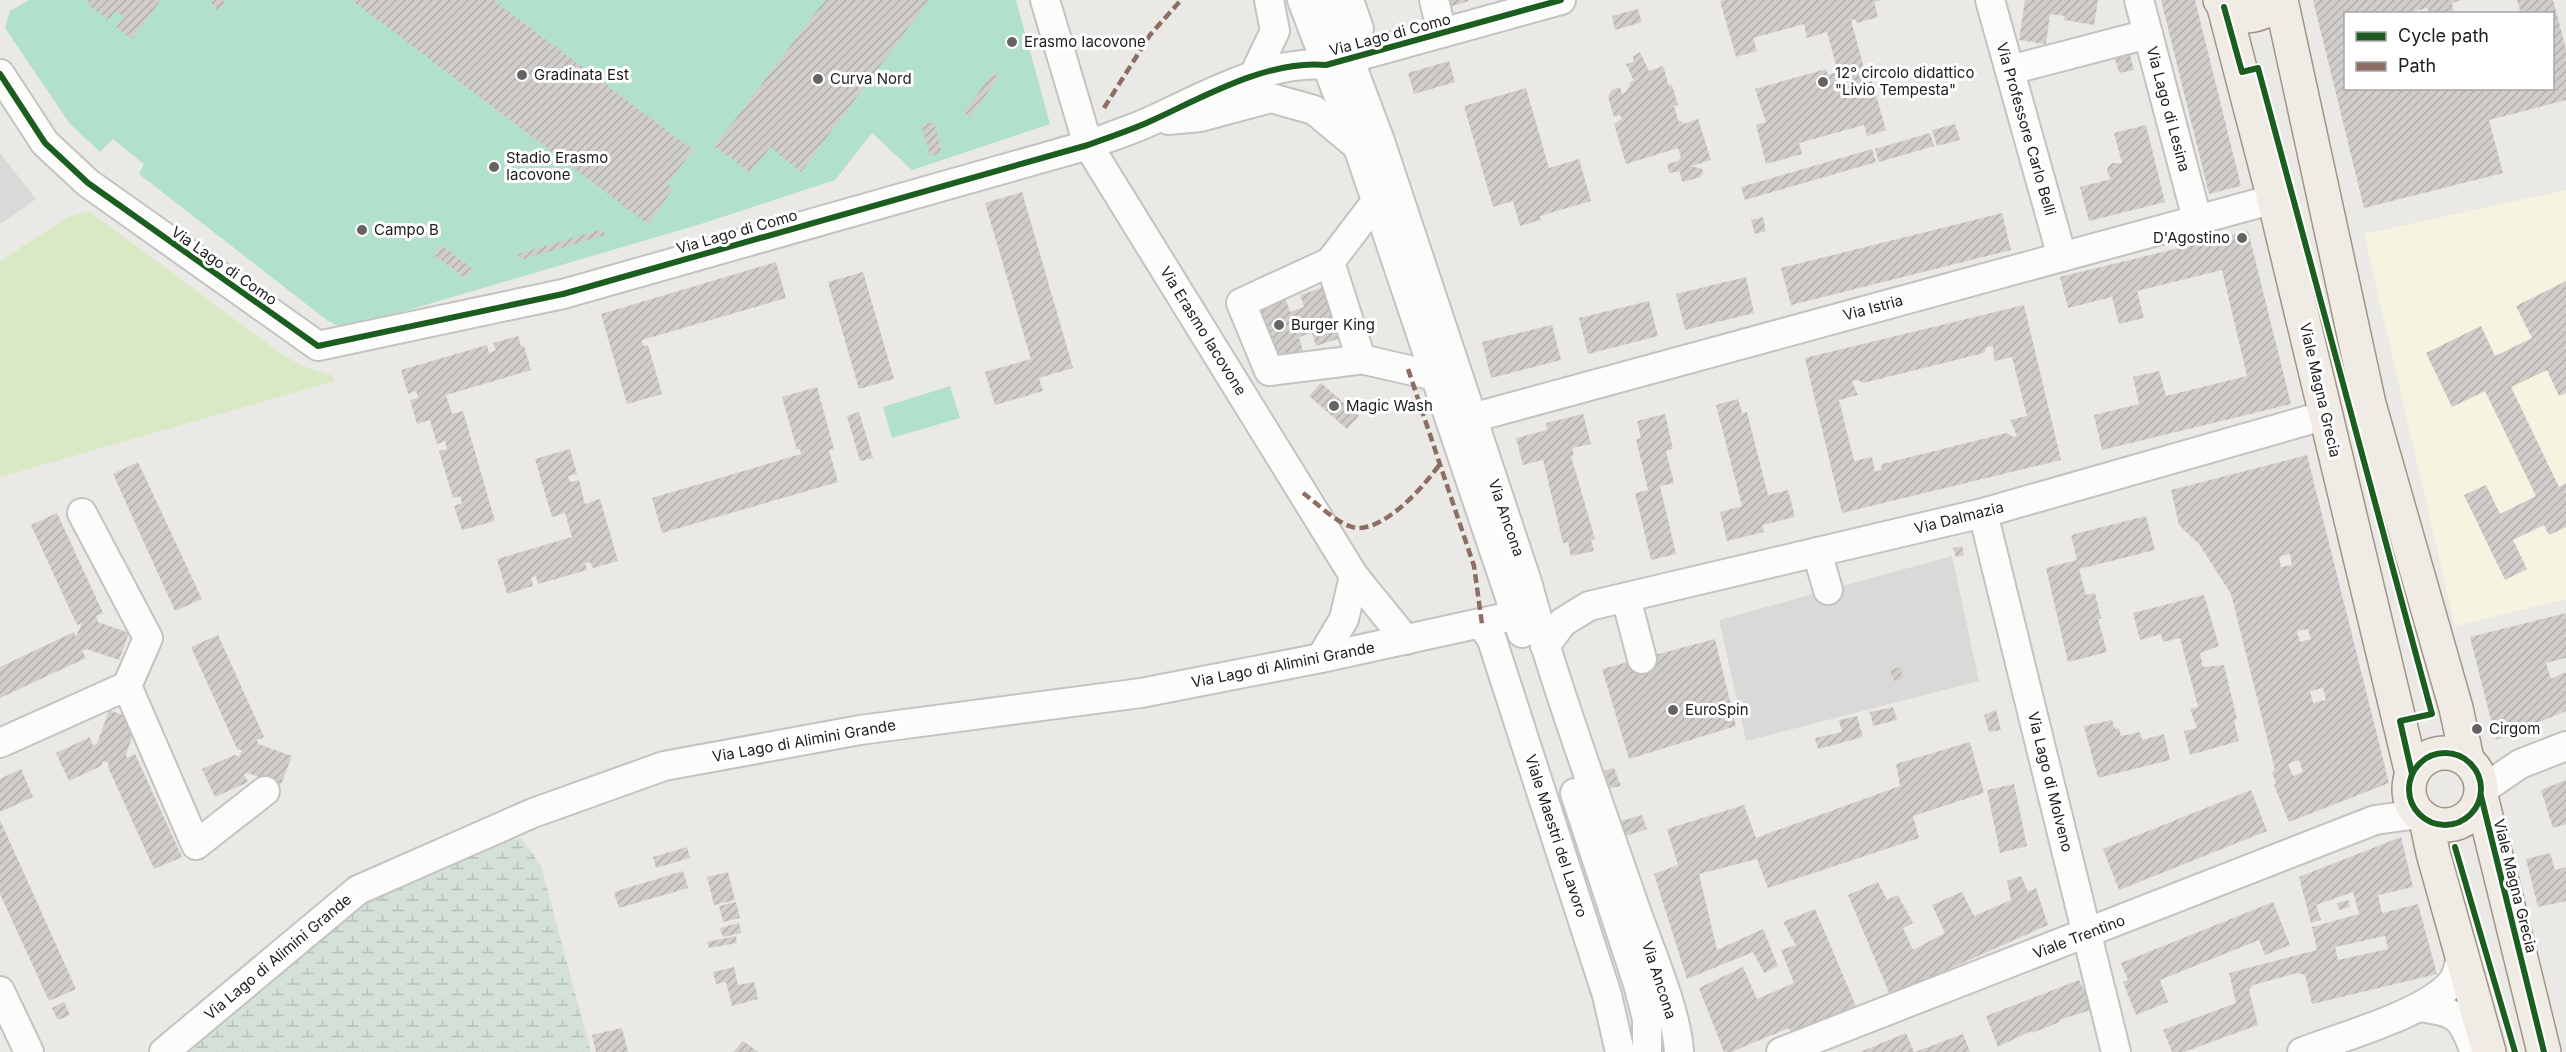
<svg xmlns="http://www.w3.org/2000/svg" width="2566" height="1052" font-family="Inter,sans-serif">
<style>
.residential{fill:#dad9d7}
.education{fill:#f5f4e0}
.grass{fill:#d9e8c5}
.wetland{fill:url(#wetland-marsh)}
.pitch{fill:#b1e1cb}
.building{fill:url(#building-hatch);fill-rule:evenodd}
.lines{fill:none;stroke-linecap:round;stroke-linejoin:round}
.minor-casing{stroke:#c4c3c2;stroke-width:32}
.major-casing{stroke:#a19584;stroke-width:36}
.minor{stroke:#fcfcfb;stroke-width:28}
.major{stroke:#f0ebe4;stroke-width:33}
.quiet{stroke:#8d6e63;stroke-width:4.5;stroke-dasharray:9 4.5;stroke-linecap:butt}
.cycleway-casing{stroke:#fff;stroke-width:10}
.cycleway{stroke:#1b5e20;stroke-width:6}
.poi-dot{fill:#656463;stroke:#fff;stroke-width:2}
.labels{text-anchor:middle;stroke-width:6;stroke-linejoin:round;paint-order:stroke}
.street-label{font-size:15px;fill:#1d1d1d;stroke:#fff}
.poi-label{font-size:15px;fill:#1d1d1d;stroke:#fff;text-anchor:start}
</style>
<defs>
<pattern id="wetland-marsh" width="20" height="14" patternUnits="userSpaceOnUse" patternTransform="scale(1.5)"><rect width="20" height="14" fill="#d3e1d9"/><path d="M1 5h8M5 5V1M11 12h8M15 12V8" fill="none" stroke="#b5c1ba"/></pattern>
<pattern id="building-hatch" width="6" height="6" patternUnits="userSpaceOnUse" patternTransform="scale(1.5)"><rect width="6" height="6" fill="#d0cdca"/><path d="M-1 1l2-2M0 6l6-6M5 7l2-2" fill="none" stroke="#b2b0ad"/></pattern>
</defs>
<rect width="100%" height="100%" fill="#ebe9e6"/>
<!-- residential -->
<g class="residential">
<polygon points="0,153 36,199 0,224"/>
<polygon points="1952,556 1979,681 1746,741 1719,620"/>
</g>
<!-- education -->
<polygon class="education" points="2566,190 2566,599 2455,626 2364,234"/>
<!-- grass -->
<polygon class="grass" points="89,211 277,351 302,366 331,375 335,381 0,477 0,261 68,217"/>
<!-- wetland -->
<polygon class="wetland" points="522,839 541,866 591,1052 172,1052 359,894 484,841"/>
<!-- pitch -->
<g class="pitch">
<polygon points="29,0 1016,0 1050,124 912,170 872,133 835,180 704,223 344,329 328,321 139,174 144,164 113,139 100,152 70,124 5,28 10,11"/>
<polygon points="950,386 960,418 892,438 883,407"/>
</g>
<!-- building -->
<g class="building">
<polygon points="89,0 161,0 132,39 116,27 124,17 116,11 108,20 87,4"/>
<polygon points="210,0 223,0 226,5 216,10"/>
<polygon points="351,0 493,0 693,150 667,184 674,188 648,224"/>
<polygon points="825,0 929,0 801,172 770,147 750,173 715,146"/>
<polygon points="1450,0 1469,0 1469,1 1452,6"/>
<polygon points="1724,0 1881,0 1874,2 1878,17 1857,23 1855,19 1851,20 1868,83 1872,81 1886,130 1867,136 1864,125 1799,143 1802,154 1766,164 1756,125 1766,122 1755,89 1826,69 1828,75 1838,72 1827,32 1807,38 1804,24 1753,38 1757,51 1736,57 1720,1"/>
<polygon points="2025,0 2098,0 2094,25 2064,20 2065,16 2050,14 2046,44 2019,40"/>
<polygon points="2161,0 2195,0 2241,186 2209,194"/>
<polygon points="2313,0 2462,0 2452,3 2454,14 2429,14 2428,8 2399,14 2395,11 2346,14 2346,88 2553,88 2553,14 2521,14 2517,0 2553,0 2566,49 2566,100 2489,120 2503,173 2364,208"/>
<polygon points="1638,9 1642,22 1615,30 1612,16"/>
<polygon points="1640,52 1649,71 1663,66 1669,86 1672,85 1678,105 1674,106 1679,122 1682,121 1683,124 1698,119 1711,160 1691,166 1702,169 1703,173 1700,177 1684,182 1681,180 1680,171 1669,173 1667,164 1678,161 1681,157 1678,148 1626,164 1614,124 1622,119 1620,115 1614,117 1608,97 1612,90 1620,87 1622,94 1626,92 1631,82 1634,81 1626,64 1634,62 1633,57"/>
<polygon points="2130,55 2134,70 2119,73 2115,59"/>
<polygon points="1449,61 1455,82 1414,94 1408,73"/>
<polygon points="993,73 999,77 970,117 964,112"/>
<polygon points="1526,88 1549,168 1579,159 1591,201 1540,216 1541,220 1520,226 1513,201 1493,207 1464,106"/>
<polygon points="934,122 942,153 930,156 921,125"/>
<polygon points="1955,124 1960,140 1937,146 1932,130"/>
<polygon points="2146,125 2165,202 2089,221 2080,187 2111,179 2107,172 2108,167 2112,163 2122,163 2114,133"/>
<polygon points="1930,133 1934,146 1879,162 1875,149"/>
<polygon points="1872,149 1876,162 1745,200 1741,187"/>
<polygon points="1022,192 1073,368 1039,378 1043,391 995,405 985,372 1031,359 985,203"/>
<polygon points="2002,213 2011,250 1791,305 1781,268"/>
<polygon points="1763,217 1766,231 1755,234 1751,220"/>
<polygon points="603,229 605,235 520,260 518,254"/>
<polygon points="2248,231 2291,404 2102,450 2094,415 2139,404 2133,377 2159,371 2166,396 2247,376 2222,270 2137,291 2144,318 2119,324 2112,297 2068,308 2060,277"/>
<polygon points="441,245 473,269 466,279 434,255"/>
<polygon points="776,262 786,298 642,340 643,346 648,345 662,394 627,404 601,314"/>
<polygon points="863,272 894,379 859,389 828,282"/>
<polygon points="1746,277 1754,313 1685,330 1676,294"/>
<polygon points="1348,279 1365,330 1316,346 1312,333 1299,337 1304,355 1277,364 1257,304 1284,294 1290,312 1304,307 1300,295"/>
<polygon points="2566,281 2566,393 2559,396 2547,370 2511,387 2559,487 2566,483 2566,527 2549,535 2544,525 2513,540 2527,569 2505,580 2464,495 2486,485 2500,514 2536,496 2485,391 2452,407 2426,353 2481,326 2495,356 2532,338 2516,306"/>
<polygon points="1649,301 1658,336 1588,354 1579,318"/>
<path d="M 2024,305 L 2061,460 L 1842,513 L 1805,358 ZM 1993,346 L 1994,361 L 2012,357 L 2027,416 L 2010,420 L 2017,436 L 2013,437 L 2007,433 L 1882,464 L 1881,470 L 1875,472 L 1872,457 L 1854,461 L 1839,400 L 1858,395 L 1852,381 L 1858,380 L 1863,383 L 1984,353 L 1987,347 Z"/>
<polygon points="1552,325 1561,360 1491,378 1482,342"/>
<polygon points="518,336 521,346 524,346 531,370 446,395 452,414 463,411 495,521 462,530 454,506 462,503 460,496 453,498 439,451 447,449 445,441 437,444 430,420 417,424 410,400 418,398 416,391 408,394 401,370 487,345 489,353 496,350 493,343"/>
<polygon points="1321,383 1359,416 1347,429 1309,396"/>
<polygon points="817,387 834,449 829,450 838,482 662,533 652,498 801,454 800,449 797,450 782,397"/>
<polygon points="1738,399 1742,413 1747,412 1768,495 1788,490 1795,517 1762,525 1764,532 1727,541 1720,512 1742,506 1716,405"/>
<polygon points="859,412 873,458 860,461 847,416"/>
<polygon points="1583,414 1591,444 1572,448 1574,455 1571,456 1595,539 1591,540 1594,551 1571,556 1568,542 1563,543 1543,460 1523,465 1516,438 1547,430 1546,423"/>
<polygon points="1665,414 1673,449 1666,451 1674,483 1660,486 1676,554 1651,560 1635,493 1648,490 1636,439 1641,438 1637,421"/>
<polygon points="570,449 577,474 568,476 570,482 579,480 585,504 600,499 618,561 593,568 590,562 585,563 587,570 538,584 536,576 531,578 533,586 507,594 497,559 572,537 565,513 552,517 535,459"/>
<path d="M 2307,455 L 2389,783 L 2289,822 L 2274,785 L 2276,784 L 2272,772 L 2275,770 L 2231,594 L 2199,544 L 2179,525 L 2171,490 ZM 2290,554 L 2292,565 L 2281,567 L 2279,557 ZM 2308,629 L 2311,639 L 2300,642 L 2297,631 ZM 2323,688 L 2326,700 L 2313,703 L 2310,691 ZM 2299,760 L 2303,772 L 2293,776 L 2288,764 Z"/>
<polygon points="138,462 202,599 175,611 113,474"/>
<polygon points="57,513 103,613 96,616 98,622 129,633 119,660 87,649 82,651 86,658 0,698 0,667 74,632 76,637 82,623 77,625 31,525"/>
<polygon points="2146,516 2155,550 2079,569 2086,595 2095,593 2101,618 2098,619 2107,652 2068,662 2046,568 2077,560 2071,535"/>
<polygon points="1962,546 1964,555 1956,557 1953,548"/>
<polygon points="2204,595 2219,646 2200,653 2203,667 2224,665 2237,719 2234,720 2239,741 2190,755 2184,731 2197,728 2190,709 2198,707 2180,638 2163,642 2161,634 2140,640 2133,613"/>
<polygon points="2566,613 2566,658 2546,663 2551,679 2566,672 2566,711 2496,740 2470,637"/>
<polygon points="218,635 264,737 257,740 258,744 292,756 281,784 247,773 244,774 248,782 215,797 202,769 235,755 239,757 242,750 237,749 191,647"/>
<polygon points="1715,639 1736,726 1629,759 1602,669"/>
<polygon points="1900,667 1903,678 1894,681 1890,670"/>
<polygon points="1893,707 1897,720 1873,726 1870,712"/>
<polygon points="109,710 138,721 126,754 127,758 135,754 182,857 154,869 108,767 109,763 103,761 101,766 69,781 56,753 90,737 93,746 97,744"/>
<polygon points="1996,710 2001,730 1989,732 1984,715"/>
<polygon points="1857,716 1863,737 1818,749 1815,738 1842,732 1839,720"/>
<polygon points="2112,720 2115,729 2119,728 2121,736 2140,732 2142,740 2164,734 2170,760 2098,778 2084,726"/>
<polygon points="1970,742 1984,793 1913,816 1919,838 1768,888 1757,859 1699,874 1717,950 1763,929 1778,966 1764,973 1753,952 1687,979 1654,874 1678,865 1667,829 1744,805 1756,838 1900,786 1896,764"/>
<polygon points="1614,768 1621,786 1610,788 1604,771"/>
<polygon points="21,769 33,797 0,812 0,779"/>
<polygon points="2566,780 2566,824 2553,828 2541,790"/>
<polygon points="2014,784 2027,846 2000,853 1987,790"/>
<polygon points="2251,790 2267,831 2119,890 2103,849"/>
<polygon points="1642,815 1647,829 1626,836 1621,821"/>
<polygon points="0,820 76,989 49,1001 0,894"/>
<path d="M 2401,837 L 2413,887 L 2378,895 L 2382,913 L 2418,904 L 2437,974 L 2312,1004 L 2305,975 L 2297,973 L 2253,985 L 2249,990 L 2258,1025 L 2184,1052 L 2172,1052 L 2163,1030 L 2236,1003 L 2229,973 L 2317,950 L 2312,927 L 2359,914 L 2353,892 L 2316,905 L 2321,920 L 2311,923 L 2299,877 ZM 2385,936 L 2388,949 L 2338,960 L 2335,947 Z"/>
<polygon points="687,847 690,858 656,868 653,857"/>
<polygon points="2550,853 2555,870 2566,867 2566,901 2538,907 2526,859"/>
<polygon points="683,871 688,888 619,908 614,892"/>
<polygon points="728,872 735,900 714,905 707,877"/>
<polygon points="2021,876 2028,892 2036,888 2048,925 1890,995 1848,895 1878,882 1887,900 1898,895 1913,923 1903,928 1913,950 1945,933 1932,905 1962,892 1974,916 2011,900 2007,881"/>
<polygon points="2348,900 2350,907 2339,910 2337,903"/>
<polygon points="736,902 740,918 723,922 719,906"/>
<polygon points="2273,902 2290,945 2265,955 2259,940 2160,980 2168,1002 2136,1015 2123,982 2128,980 2121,963"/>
<polygon points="1815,909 1858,1011 1795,1041 1789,1028 1731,1052 1724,1052 1699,988 1743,967 1757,999 1794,983 1781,950 1796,945 1783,922"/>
<polygon points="739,923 741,933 723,937 720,928"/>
<polygon points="736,936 737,943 709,948 707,942"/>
<polygon points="734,967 738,985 754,982 758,999 732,1006 726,982 716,984 713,972"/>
<polygon points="2079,980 2094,1009 2059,1020 2060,1022 2032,1033 2031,1031 1998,1047 1986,1016"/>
<polygon points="64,1002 70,1015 58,1020 52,1008"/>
<polygon points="622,1028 628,1052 596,1052 592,1035"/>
<polygon points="1906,1033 1914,1052 1860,1052"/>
<polygon points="1963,1034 1970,1052 1915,1052"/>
<polygon points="743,1041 758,1052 733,1052"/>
</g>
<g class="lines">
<!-- minor casing -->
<g class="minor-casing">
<g id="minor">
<polyline points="1045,0 1088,145 1354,576 1406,640"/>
<polyline points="1302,0 1358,147 1522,633"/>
<path d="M 1327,0 L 1380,141 L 1527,582 C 1557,692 1598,800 1635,908 C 1649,948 1677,1012 1679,1052"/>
<polyline points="1434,0 1442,33"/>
<polyline points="1990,0 2062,257"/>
<polyline points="2139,0 2197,219"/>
<polyline points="1348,59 1359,29 1349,0"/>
<polyline points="2010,70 2148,34"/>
<path d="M 0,74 L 45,143 L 88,183 L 318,346 L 563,294 L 1088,145 C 1109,137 1132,130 1153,120 C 1203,97 1270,59 1326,65 L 1561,0"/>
<polyline points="1253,77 1275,31 1269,0"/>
<polyline points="1168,120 1200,117 1271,98 1314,110 1356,145"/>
<polyline points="1375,203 1330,262 1361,359 1435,376"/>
<polyline points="1330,262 1241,303 1269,371 1365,359"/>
<polyline points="1472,418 2274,199"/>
<polyline points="82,513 148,638 127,686 196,845 265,791"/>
<polyline points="1983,513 2116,1052"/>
<polyline points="1817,552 1828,590"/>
<polyline points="1626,598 1642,659"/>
<polyline points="1482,624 1492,640 1607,995 1620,1052"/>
<polyline points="1545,646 1563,622 1589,606 1983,513 2326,415"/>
<polyline points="1321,658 1344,619 1354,576"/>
<polyline points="0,743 127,686"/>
<polyline points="2482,790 2520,764 2566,746"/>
<polyline points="1575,793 1638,984 1647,1019 1647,1052"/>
<polyline points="0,991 29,1052"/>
<path d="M 2420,1007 C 2458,1013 2461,1015 2475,1052"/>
<polyline points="164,1052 358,890 533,813 664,766 860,730 1141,693 1321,658 1517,615"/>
<polyline points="1781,1052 2375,820 2419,814"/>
<path d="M 2302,1052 C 2341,1037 2429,1013 2453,981 C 2458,974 2459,963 2462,954"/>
</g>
</g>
<!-- major casing -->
<g class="major-casing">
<g id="major">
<path d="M 2220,0 C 2234,24 2263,18 2279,0"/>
<polyline points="2281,0 2369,404 2456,708 2467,759"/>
<polyline points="2224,7 2274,199 2412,774"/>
<circle cx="2445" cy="789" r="36"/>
<polyline points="2481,796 2544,1052"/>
<polyline points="2426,820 2433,853 2489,1052"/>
</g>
</g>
<!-- minor -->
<use href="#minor" class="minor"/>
<!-- major -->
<use href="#major" class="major"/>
<!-- quiet -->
<g class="quiet">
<polyline points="1104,108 1150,35 1181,0"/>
<polyline points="1408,369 1474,566 1482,624"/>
<path d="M 1303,493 C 1317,503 1339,526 1357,528 C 1387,529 1424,486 1440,464"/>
</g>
<!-- cycleway casing -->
<g class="cycleway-casing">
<g id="cycleway">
<polyline points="2224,7 2242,72 2258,68 2432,714 2400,721 2412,774"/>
<path d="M 0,74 L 45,143 L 88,183 L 318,346 L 563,294 L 1088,145 C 1109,137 1132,130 1153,120 C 1203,97 1270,59 1326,65 L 1561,0"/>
<circle cx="2445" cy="789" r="36"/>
<polyline points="2481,796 2544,1052"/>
<polyline points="2455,847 2515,1052"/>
</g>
</g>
<!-- cycleway -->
<use href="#cycleway" class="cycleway"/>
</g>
<!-- markers -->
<g class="poi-dot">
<circle cx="1012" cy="42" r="6"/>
<circle cx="522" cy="75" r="6"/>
<circle cx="818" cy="79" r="6"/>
<circle cx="1823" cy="82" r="6"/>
<circle cx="494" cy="167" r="6"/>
<circle cx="362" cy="230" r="6"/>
<circle cx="2242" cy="238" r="6"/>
<circle cx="1279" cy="325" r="6"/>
<circle cx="1334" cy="406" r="6"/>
<circle cx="1673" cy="710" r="6"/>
<circle cx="2477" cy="729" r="6"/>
</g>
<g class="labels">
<!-- street labels -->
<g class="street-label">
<text transform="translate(1390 35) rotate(-15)" y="5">Via Lago di Como</text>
<text transform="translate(2168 109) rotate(75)" y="5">Via Lago di Lesina</text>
<text transform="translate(2026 129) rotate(74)" y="5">Via Professore Carlo Belli</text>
<text transform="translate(737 232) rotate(-16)" y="5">Via Lago di Como</text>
<text transform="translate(224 266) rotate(35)" y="5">Via Lago di Como</text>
<text transform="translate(1873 308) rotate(-15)" y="5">Via Istria</text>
<text transform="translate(1203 331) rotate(58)" y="5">Via Erasmo Iacovone</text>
<text transform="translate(2320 390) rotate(77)" y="5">Viale Magna Grecia</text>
<text transform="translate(1506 518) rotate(71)" y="5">Via Ancona</text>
<text transform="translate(1959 518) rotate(-14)" y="5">Via Dalmazia</text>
<text transform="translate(1283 665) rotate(-11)" y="5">Via Lago di Alimini Grande</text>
<text transform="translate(804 741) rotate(-10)" y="5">Via Lago di Alimini Grande</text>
<text transform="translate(2050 782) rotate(76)" y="5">Via Lago di Molveno</text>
<text transform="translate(1556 836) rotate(72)" y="5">Viale Maestri del Lavoro</text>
<text transform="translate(2515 886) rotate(76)" y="5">Viale Magna Grecia</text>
<text transform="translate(2079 937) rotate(-21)" y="5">Viale Trentino</text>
<text transform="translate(278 957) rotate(-40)" y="5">Via Lago di Alimini Grande</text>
<text transform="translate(1659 980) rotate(72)" y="5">Via Ancona</text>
</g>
<!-- poi labels -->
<g class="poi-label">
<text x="1024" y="47">Erasmo Iacovone</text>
<text x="1835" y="78">12° circolo didattico<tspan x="1835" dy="17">"Livio Tempesta"</tspan></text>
<text x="534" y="80">Gradinata Est</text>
<text x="830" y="84">Curva Nord</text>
<text x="506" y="163">Stadio Erasmo<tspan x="506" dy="17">Iacovone</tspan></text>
<text x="374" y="235">Campo B</text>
<text x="2230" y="243" text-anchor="end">D'Agostino</text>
<text x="1291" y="330">Burger King</text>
<text x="1346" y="411">Magic Wash</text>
<text x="1685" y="715">EuroSpin</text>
<text x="2489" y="734">Cirgom</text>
</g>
</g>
<!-- legend -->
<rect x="2344" y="12" width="210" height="78" fill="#ffffff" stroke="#a5a5a5" stroke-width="1.5"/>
<rect x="2356" y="32" width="30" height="9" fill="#1b5e20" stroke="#a5a5a5" stroke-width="1.5"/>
<text x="2398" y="42" font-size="18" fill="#1d1d1d">Cycle path</text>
<rect x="2356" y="62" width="30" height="9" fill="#8d6e63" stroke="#a5a5a5" stroke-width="1.5"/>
<text x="2398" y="72" font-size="18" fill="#1d1d1d">Path</text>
</svg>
